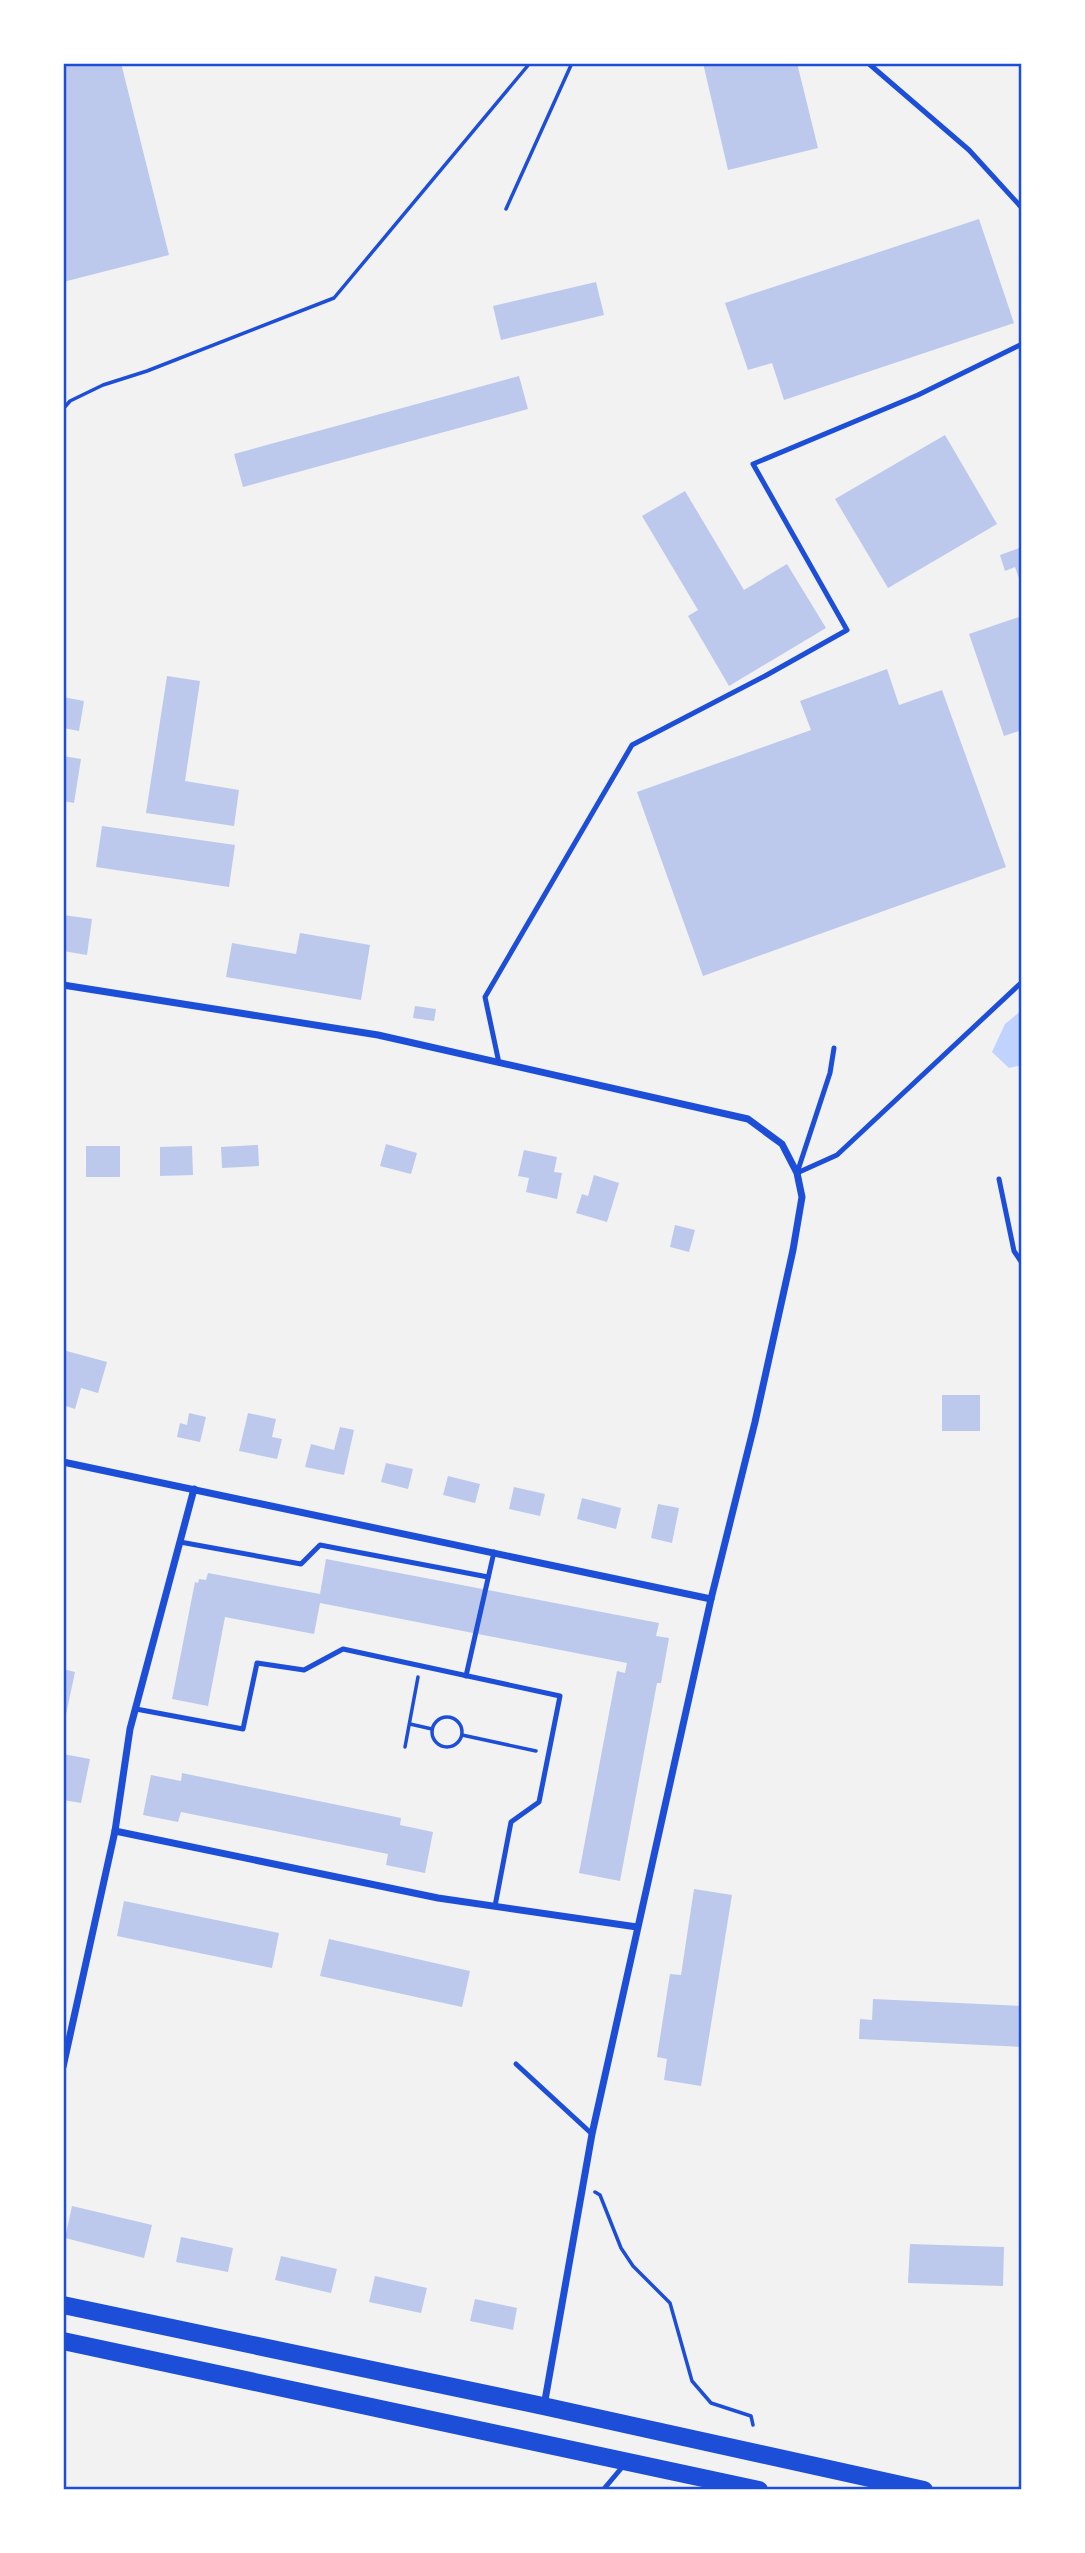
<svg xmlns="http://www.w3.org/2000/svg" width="1085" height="2553" font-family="'Fira Sans Condensed',sans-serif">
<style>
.water{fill:#bfd3fe}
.building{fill:#bdc9ec}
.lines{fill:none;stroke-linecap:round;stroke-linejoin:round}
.path{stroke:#1d4ed8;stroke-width:3.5}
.service{stroke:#1d4ed8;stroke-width:5}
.minor{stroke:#1d4ed8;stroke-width:7}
.primary{stroke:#1d4ed8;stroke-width:18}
.neatline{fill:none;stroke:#1d4ed8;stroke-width:2.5}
</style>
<rect width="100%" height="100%" fill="#f2f2f2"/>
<!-- water -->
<polygon class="water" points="1022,1010 1022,1065 1009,1068 992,1052 1005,1024"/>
<!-- building -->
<g class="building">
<polygon points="63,63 121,63 169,255 63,282"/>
<polygon points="703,63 797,63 818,148 728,170"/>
<polygon points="979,219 1014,323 784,400 772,363 748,370 725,303"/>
<polygon points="596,282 604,315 501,340 493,306"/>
<polygon points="519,376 528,409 243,487 234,454"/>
<polygon points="945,435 997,524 888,588 835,499"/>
<polygon points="685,491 744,590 787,564 826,628 729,686 688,616 698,610 642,516"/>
<polygon points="1022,547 1022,580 1020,581 1015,567 1005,571 1000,555"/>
<polygon points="1022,616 1022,730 1004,736 969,634"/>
<polygon points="887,669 899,705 942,690 1006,867 703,976 637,792 811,730 800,701"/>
<polygon points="167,676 200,681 185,781 239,790 234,826 146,813"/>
<polygon points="63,697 84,701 79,731 63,728"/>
<polygon points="63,756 81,759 74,803 63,801"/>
<polygon points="102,826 235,845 229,887 96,867"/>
<polygon points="63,915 92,919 87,955 63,951"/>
<polygon points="300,933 370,945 361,1000 226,977 232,943 296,954"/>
<polygon points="415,1006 436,1009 434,1021 413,1018"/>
<polygon points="386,1144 417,1153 411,1174 380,1166"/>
<polygon points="258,1145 259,1166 222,1168 221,1147"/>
<rect x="86" y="1146" width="34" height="31"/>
<polygon points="192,1146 193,1175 160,1176 160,1147"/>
<polygon points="524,1150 557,1157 554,1172 562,1173 557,1199 526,1192 529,1178 518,1176"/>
<polygon points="594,1175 619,1183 607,1222 576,1213 582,1194 588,1196"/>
<polygon points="675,1225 695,1230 689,1252 670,1247"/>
<polygon points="63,1350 107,1362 98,1393 81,1388 75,1409 63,1405"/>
<rect x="942" y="1395" width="38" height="36"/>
<polygon points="189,1413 206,1417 200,1442 177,1437 180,1423 187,1425"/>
<polygon points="248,1413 276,1419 272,1437 282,1439 277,1459 239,1451"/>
<polygon points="340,1427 354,1430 344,1475 305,1467 311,1444 334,1450"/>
<polygon points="386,1463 413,1469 408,1489 381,1482"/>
<polygon points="448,1476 480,1484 475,1503 443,1495"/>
<polygon points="514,1487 545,1494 540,1516 509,1509"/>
<polygon points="582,1498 621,1508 616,1529 577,1519"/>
<polygon points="658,1504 679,1508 672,1543 651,1538"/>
<polygon points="326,1559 659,1623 656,1636 669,1638 661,1683 657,1683 620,1881 579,1873 617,1671 625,1673 627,1663 320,1603 314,1634 225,1617 208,1706 172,1699 195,1582 198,1583 199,1579 206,1580 208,1573 320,1594"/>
<polygon points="63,1669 75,1672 64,1724 63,1724"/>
<polygon points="63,1754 90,1759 81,1803 63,1800"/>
<polygon points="182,1773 401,1818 400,1825 433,1832 425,1873 386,1865 388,1854 181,1812 178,1822 143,1815 151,1775 181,1781"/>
<polygon points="694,1889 732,1895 701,2086 664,2080 667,2059 657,2057 670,1974 681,1975"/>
<polygon points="124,1901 279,1933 272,1968 117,1936"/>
<polygon points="329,1939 470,1971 462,2007 320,1976"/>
<polygon points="873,1999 1022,2006 1022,2047 859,2039 860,2019 872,2020"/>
<polygon points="72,2206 152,2225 144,2258 65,2238"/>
<polygon points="181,2237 233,2248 228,2272 176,2262"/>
<polygon points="910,2244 1004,2247 1003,2286 908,2283"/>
<polygon points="281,2256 337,2269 331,2293 275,2280"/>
<polygon points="375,2276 427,2288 421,2313 369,2302"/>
<polygon points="475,2299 517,2308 513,2330 470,2321"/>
</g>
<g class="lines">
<!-- path -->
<g class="path">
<polyline points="506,209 572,63"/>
<polyline points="63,409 70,401 103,385 147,371 334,298 530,63"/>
<circle cx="447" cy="1732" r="15"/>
<polyline points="410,1724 432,1729"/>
<polyline points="462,1735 536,1751"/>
<polyline points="405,1747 418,1677"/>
<polyline points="595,2192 600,2195 621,2248 633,2266 670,2303 692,2381 711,2403 751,2416 753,2425"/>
</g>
<!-- service -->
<g class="service">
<polyline points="868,63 969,150 1022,208"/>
<polyline points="834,1048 830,1073 797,1173 837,1155 1022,982"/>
<polyline points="499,1063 485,997 632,745 765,676 847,630 753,464 918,395 1022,344"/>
<polyline points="999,1179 1014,1251 1022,1263"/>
<polyline points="180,1542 301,1564 320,1545 488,1577"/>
<polyline points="466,1676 494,1552"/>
<polyline points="136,1709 243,1729 257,1663 304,1670 343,1649 560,1696 539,1802 511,1822 495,1906"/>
<polyline points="516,2064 592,2134"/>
<polyline points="603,2490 624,2465"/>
</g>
<!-- minor -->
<g class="minor">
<polyline points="63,985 378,1035 748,1119 782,1144 797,1173 802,1197 793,1250 755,1422 711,1599 592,2134 544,2406"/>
<polyline points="63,1462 711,1599"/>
<polyline points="115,1831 438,1898 637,1927"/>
<polyline points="63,2067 115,1831 130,1729 194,1489"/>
</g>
<!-- primary -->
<g class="primary">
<polyline points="63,2305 543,2406 924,2490"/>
<polyline points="63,2341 759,2490"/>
</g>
</g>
<!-- border -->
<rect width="1085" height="2553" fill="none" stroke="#ffffff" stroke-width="130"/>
<rect x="65" y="65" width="955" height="2423" class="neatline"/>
</svg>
